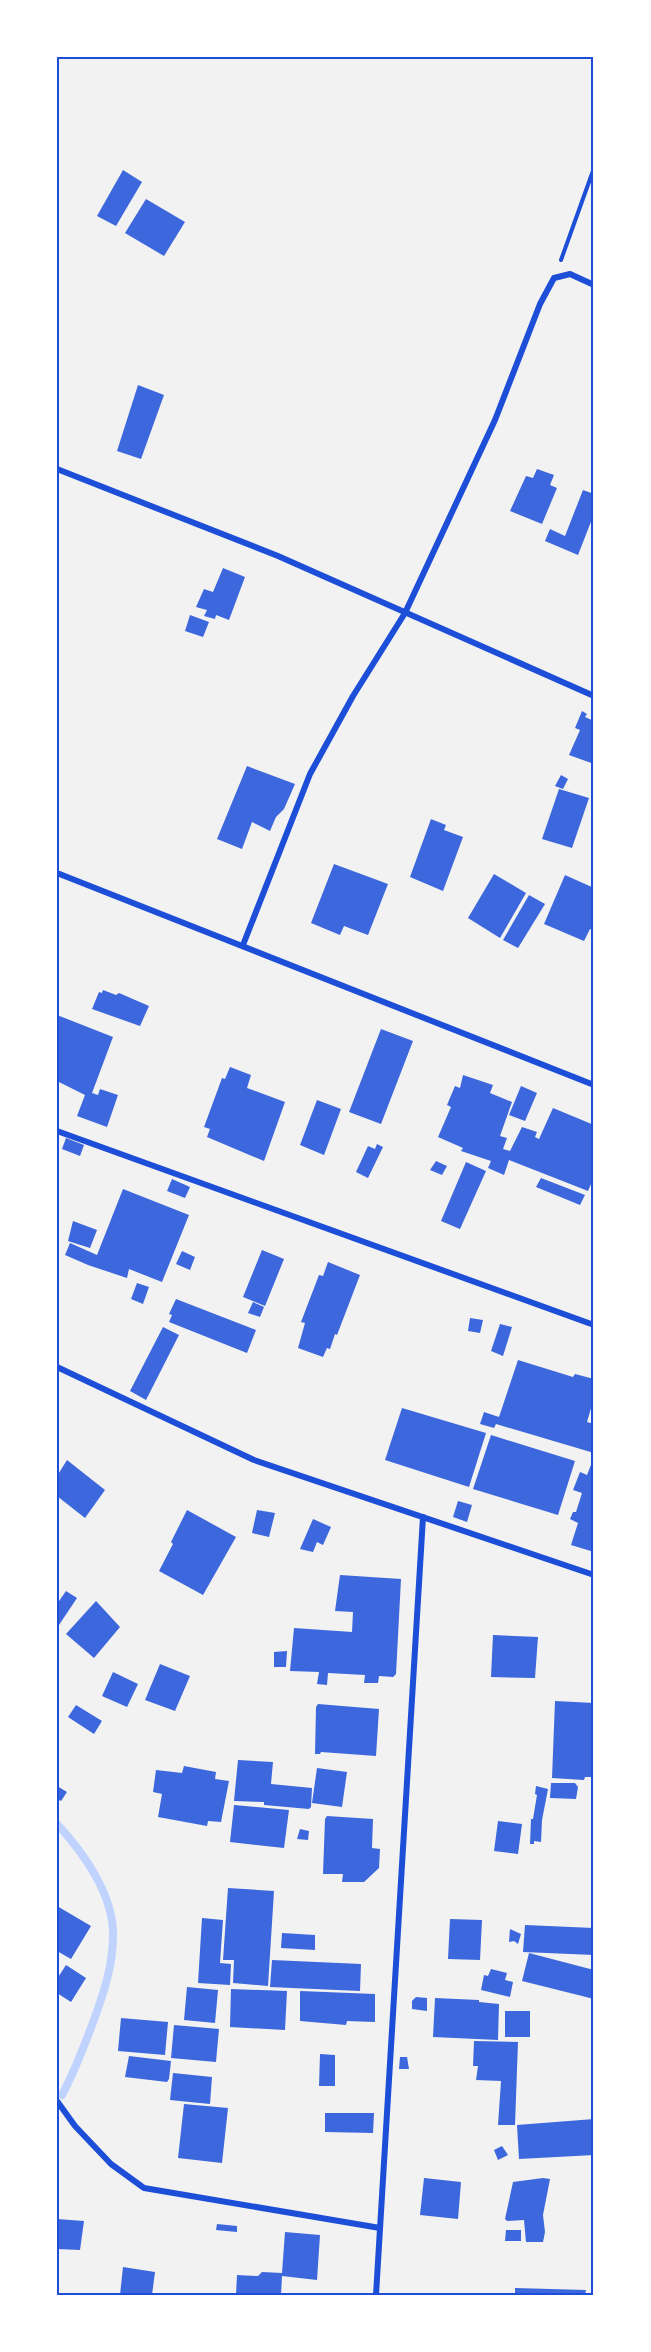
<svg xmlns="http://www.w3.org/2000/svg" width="651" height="2352" font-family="'Varela Round',sans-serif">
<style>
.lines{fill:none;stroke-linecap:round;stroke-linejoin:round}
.stream{stroke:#bfd3fe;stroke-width:8}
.building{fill:#3d67dc}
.path{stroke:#1d4ed8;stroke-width:4}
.minor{stroke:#1d4ed8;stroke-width:6}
.neatline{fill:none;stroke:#1d4ed8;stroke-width:2}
</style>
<rect width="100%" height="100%" fill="#f2f2f2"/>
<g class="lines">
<!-- stream -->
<path class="stream" d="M 57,1824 C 83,1852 114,1895 113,1936 C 113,1965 104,1992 94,2020 C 84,2046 75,2071 62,2095"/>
</g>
<!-- building -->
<g class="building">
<polygon points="123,170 142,182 116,226 97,216"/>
<polygon points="146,199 185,222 164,256 125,233"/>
<polygon points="138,385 164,395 141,459 117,451"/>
<polygon points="537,469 554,475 550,485 557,488 542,524 510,511 526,476 533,478"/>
<polygon points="583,490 594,494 594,514 578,555 545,541 550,529 565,536"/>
<polygon points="223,568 245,577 229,620 216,615 215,619 204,616 207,610 196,607 204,589 213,592"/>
<polygon points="190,615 209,622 203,637 185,631"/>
<polygon points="582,711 587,714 585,717 594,721 594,764 569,755 580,730 575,728"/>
<polygon points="247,766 295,784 284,809 276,817 270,831 252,822 242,849 217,839"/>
<polygon points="561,775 568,779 563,789 555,786"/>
<polygon points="559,789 589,798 572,848 542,839"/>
<polygon points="431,819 446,825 444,830 463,837 443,891 410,877"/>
<polygon points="334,864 388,884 368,935 344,926 340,935 311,923"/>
<polygon points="494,874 526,893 500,938 468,918"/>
<polygon points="565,875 594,888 594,930 590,929 584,941 544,924"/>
<polygon points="529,895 545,904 518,948 503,940"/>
<polygon points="103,990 116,995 119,993 149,1006 140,1026 92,1009 99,992 102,993"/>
<polygon points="57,1015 113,1037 92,1093 98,1095 100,1089 118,1095 107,1127 77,1116 85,1095 57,1081"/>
<polygon points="381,1029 413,1041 381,1124 349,1112"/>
<polygon points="230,1067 251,1075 247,1088 285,1102 264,1161 207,1137 210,1129 204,1127 222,1078 225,1079"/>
<polygon points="463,1075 493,1085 490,1093 512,1102 500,1136 507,1138 503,1149 510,1151 522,1127 537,1132 535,1137 539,1139 553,1108 594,1125 594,1177 588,1191 509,1160 504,1175 488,1168 491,1161 461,1151 463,1148 438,1137 451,1107 447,1105 455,1086 460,1088"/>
<polygon points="521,1086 537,1093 525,1121 509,1115"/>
<polygon points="317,1100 341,1109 324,1155 300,1145"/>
<polygon points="66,1138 84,1145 80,1156 62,1149"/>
<polygon points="377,1144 383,1147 368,1178 356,1172 368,1146 375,1149"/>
<polygon points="436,1161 447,1166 442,1175 430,1170"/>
<polygon points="466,1162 486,1171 460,1229 441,1221"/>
<polygon points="541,1178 585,1195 580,1205 536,1187"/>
<polygon points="172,1179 190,1187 185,1198 167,1191"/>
<polygon points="123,1189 189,1215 162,1282 129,1269 127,1278 88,1265 65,1255 70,1243 97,1255"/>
<polygon points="73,1221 97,1230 90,1248 68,1241"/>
<polygon points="262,1250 284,1259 265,1306 243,1297"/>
<polygon points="182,1251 195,1257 190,1270 176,1264"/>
<polygon points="328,1262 360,1275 337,1335 335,1334 330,1349 327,1348 323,1357 298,1348 305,1323 301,1322 319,1275 323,1276"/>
<polygon points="137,1283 149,1287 143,1304 131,1299"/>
<polygon points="176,1299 256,1330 247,1353 169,1322 172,1315 169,1314"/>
<polygon points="253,1302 264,1307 260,1317 248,1313"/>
<polygon points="470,1318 483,1320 480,1333 468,1331"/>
<polygon points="500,1324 512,1327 503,1356 491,1351"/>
<polygon points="163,1327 179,1335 146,1400 130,1391"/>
<polygon points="518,1360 573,1377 575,1374 594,1379 594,1398 587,1422 594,1424 594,1453 496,1424 494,1428 480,1424 484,1412 499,1417"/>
<polygon points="402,1408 486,1433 469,1487 385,1460"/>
<polygon points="491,1435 575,1461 558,1515 473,1489"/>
<polygon points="594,1457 594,1552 571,1545 578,1523 570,1519 573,1512 576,1512 582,1493 573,1490 580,1472 587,1475"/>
<polygon points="67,1460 105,1490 85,1518 57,1496 57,1476"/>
<polygon points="458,1501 472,1505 467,1522 453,1517"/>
<polygon points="187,1510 236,1537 203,1595 159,1571 173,1544 171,1542"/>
<polygon points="257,1510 275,1513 269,1537 252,1533"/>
<polygon points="313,1519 331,1527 323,1545 317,1542 313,1552 300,1549"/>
<polygon points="340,1575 401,1579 396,1674 393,1677 379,1676 378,1683 364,1683 365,1675 328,1673 327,1685 317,1684 319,1672 290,1671 294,1628 352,1632 353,1612 335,1611"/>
<polygon points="66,1591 77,1598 57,1628 57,1604"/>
<polygon points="96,1601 120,1627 94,1658 66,1634"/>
<polygon points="493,1635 538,1637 535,1678 491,1677"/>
<polygon points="287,1651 286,1667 274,1667 274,1652"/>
<polygon points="160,1664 190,1676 175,1711 145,1700"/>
<polygon points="113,1672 138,1684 127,1707 102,1696"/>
<polygon points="555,1701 594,1703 594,1777 585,1777 584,1780 552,1778"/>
<polygon points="318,1704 379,1709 376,1756 321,1752 320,1754 315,1754 316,1707"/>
<polygon points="76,1705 102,1721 94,1734 68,1717"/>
<polygon points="238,1760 273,1762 271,1784 312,1788 311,1807 309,1809 264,1805 264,1802 234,1801"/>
<polygon points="184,1766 216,1772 215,1779 229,1781 221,1822 208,1821 207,1826 158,1817 162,1794 153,1792 156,1770 182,1773"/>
<polygon points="317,1768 347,1772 342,1807 312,1803"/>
<polygon points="551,1783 575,1783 578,1787 576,1799 550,1798"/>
<polygon points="57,1786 67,1792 61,1801 57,1799"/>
<polygon points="536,1786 548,1789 542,1820 541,1842 534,1841 534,1844 530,1844 531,1819 533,1819 537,1795 535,1794"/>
<polygon points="234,1805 289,1810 284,1848 230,1842"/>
<polygon points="327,1816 373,1819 372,1848 380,1849 379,1868 364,1882 342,1882 343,1874 323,1874 325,1819"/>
<polygon points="498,1821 522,1824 518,1854 494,1851"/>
<polygon points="300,1829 309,1831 308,1840 297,1839"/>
<polygon points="228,1888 274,1891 268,1986 233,1983 234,1960 223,1960"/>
<polygon points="57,1906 91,1926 71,1959 57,1951"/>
<polygon points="202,1918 223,1920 220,1963 231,1964 230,1985 198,1983"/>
<polygon points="450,1919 482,1920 480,1960 448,1959"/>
<polygon points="525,1925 594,1928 594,1955 523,1952"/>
<polygon points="510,1929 521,1934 518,1944 514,1941 509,1942"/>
<polygon points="282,1933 315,1935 315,1950 281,1948"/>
<polygon points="529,1953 594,1970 594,1999 522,1981"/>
<polygon points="272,1960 361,1964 360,1991 270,1987"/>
<polygon points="66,1965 86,1978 71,2002 57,1993 57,1979"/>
<polygon points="491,1969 507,1973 505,1980 513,1982 510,1997 481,1990 484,1975 488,1976"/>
<polygon points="187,1987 218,1990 215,2023 184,2020"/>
<polygon points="231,1989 287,1991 285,2030 230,2027"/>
<polygon points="300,1991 375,1994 375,2022 347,2021 346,2025 300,2021"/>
<polygon points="416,1997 427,1998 427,2011 412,2009 412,2001"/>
<polygon points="435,1998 479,2000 479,2002 499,2004 498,2040 433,2037"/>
<rect x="505" y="2011" width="25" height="26"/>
<polygon points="121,2018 168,2022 165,2055 118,2051"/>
<polygon points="174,2025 219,2029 216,2062 171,2058"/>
<polygon points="474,2041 518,2042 515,2125 498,2125 501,2081 476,2080 478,2066 473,2066"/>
<polygon points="320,2054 335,2055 335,2086 319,2086"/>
<polygon points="129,2056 171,2061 169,2079 167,2082 125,2077"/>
<polygon points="400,2057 407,2057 409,2069 399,2069"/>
<polygon points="173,2073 212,2077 210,2104 170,2100"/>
<polygon points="184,2104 228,2108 222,2163 178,2158"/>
<polygon points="325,2113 374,2113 373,2133 325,2132"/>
<polygon points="594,2119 594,2155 519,2159 517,2125"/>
<polygon points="502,2146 508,2155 498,2160 494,2150"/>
<polygon points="424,2178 461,2182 458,2219 420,2215"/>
<polygon points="543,2178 550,2179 543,2215 545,2232 543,2242 526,2242 524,2220 507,2221 505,2219 513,2182"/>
<polygon points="57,2219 84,2221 80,2250 57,2249"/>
<polygon points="217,2224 237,2226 237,2232 216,2230"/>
<polygon points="506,2230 521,2230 521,2241 505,2241"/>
<polygon points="285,2232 320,2235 317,2280 282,2276 281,2295 236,2295 237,2275 258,2276 262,2272 282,2273"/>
<polygon points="123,2267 155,2272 152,2295 120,2295"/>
<polygon points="515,2288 586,2290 585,2295 515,2295"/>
</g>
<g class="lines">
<!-- path -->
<polyline class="path" points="561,260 594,168"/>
<!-- minor -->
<g class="minor">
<polyline points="57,469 278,556 594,696"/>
<polyline points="57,873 594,1085"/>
<polyline points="243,945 310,774 353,696 405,613 495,420 540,304 554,278 570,274 594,285"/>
<polyline points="57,1131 594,1325"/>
<polyline points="57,1367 254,1460 594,1575"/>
<polyline points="57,2101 75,2126 111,2164 144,2188 380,2228"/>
<polyline points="376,2295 423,1517"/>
</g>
</g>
<!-- border -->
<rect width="651" height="2352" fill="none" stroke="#ffffff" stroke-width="117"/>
<rect x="58" y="58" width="534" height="2236" class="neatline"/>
</svg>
